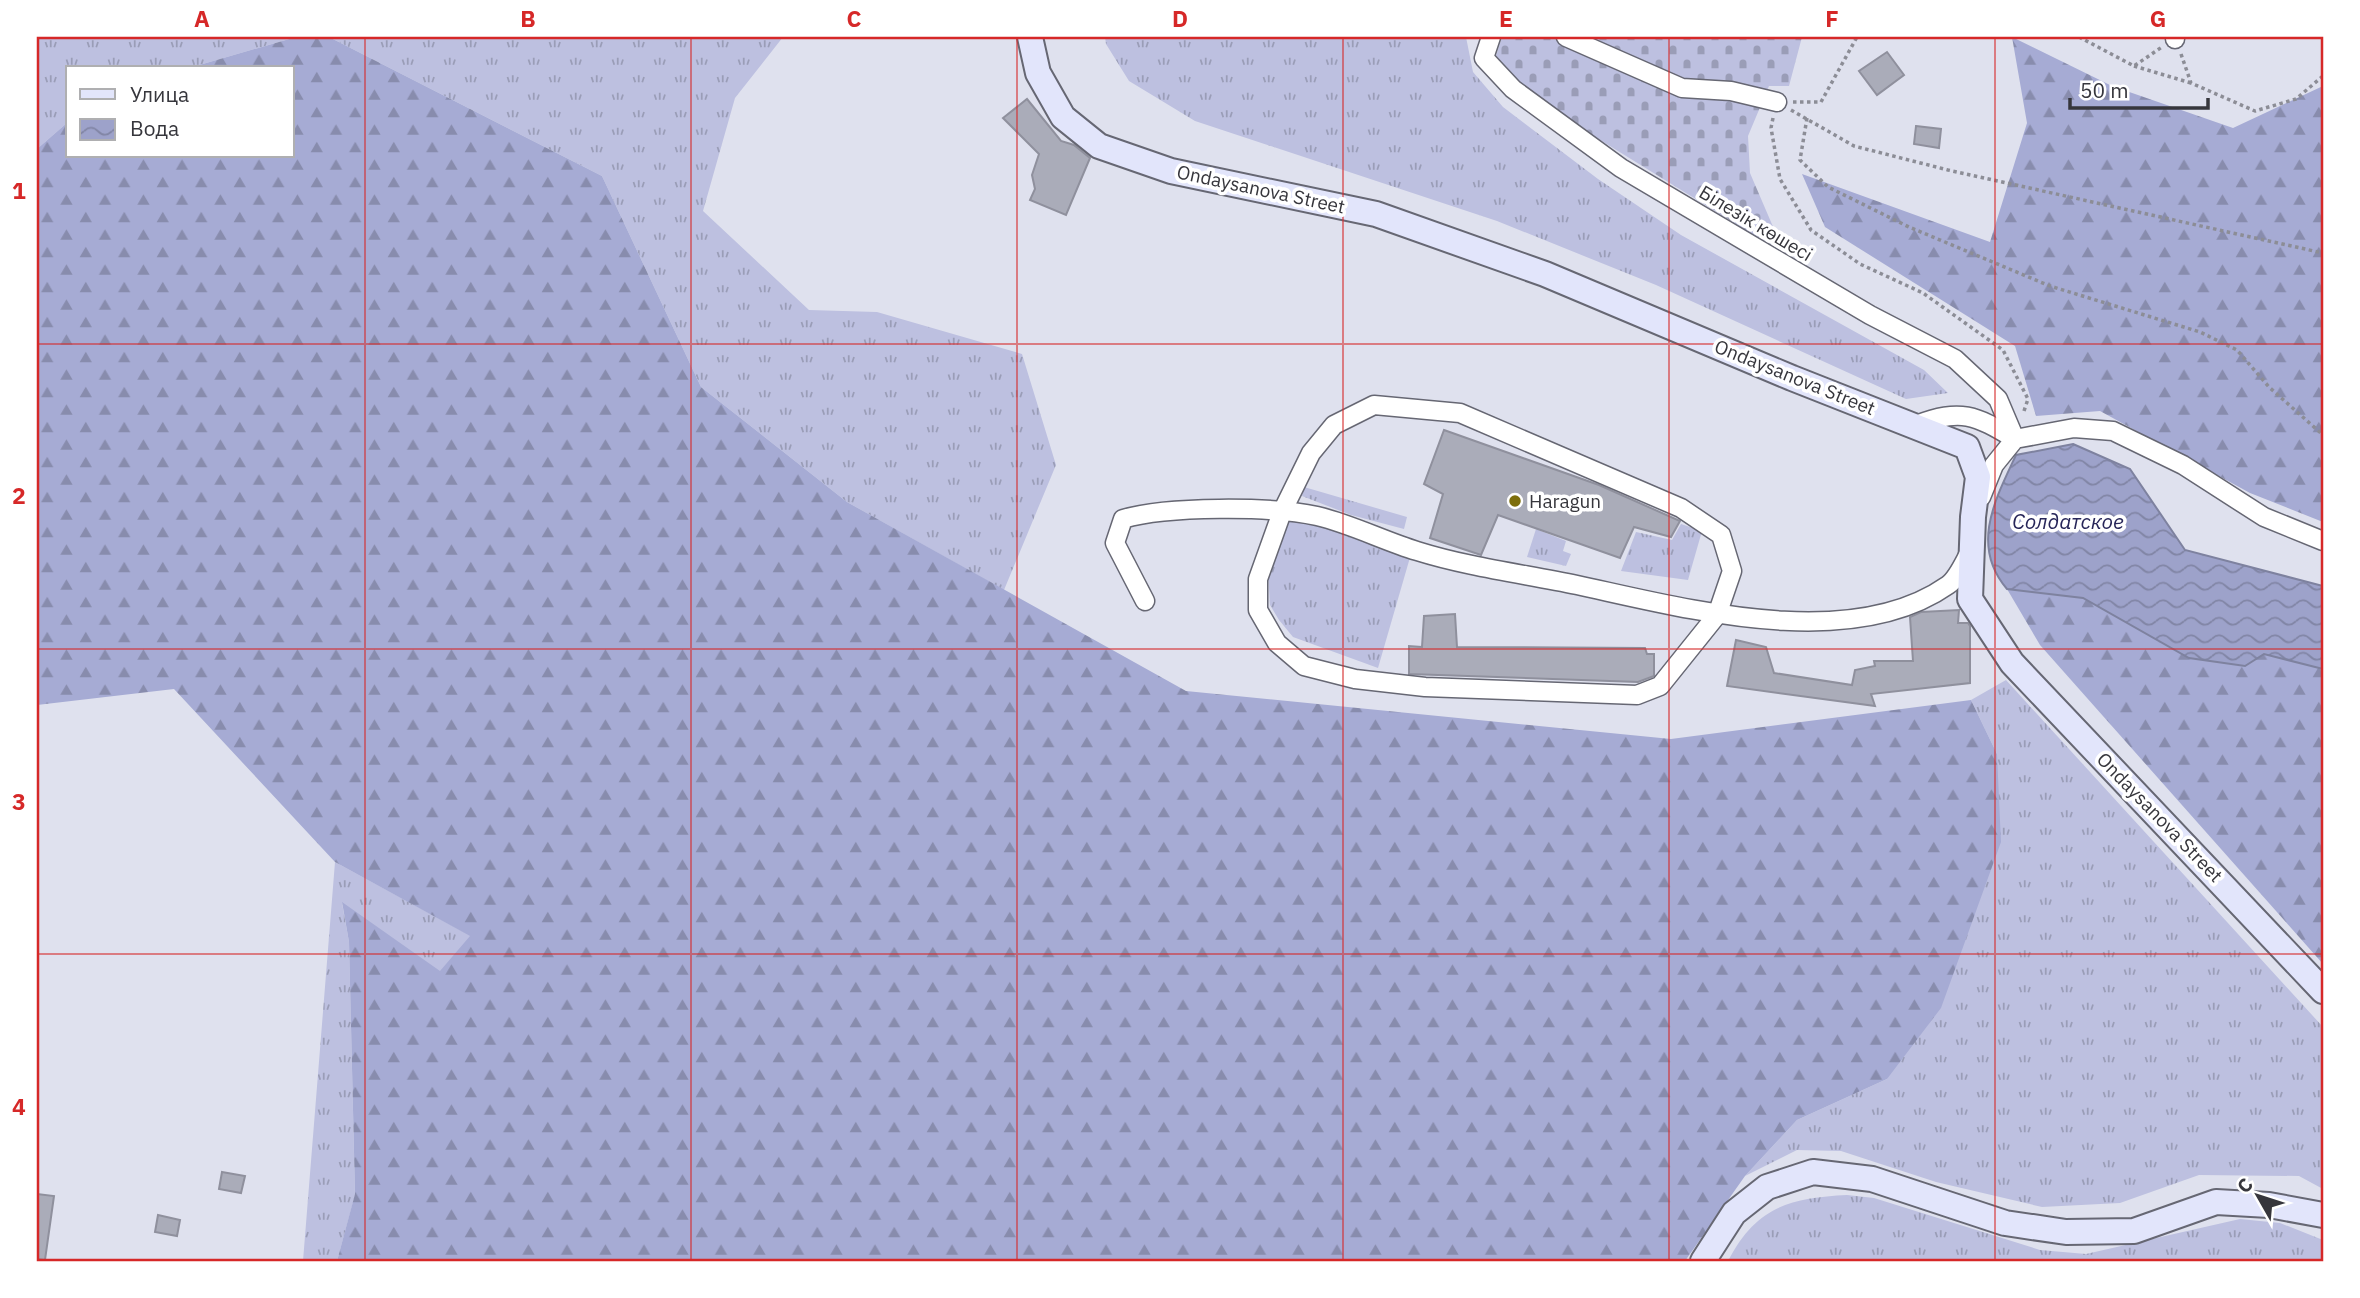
<svg xmlns="http://www.w3.org/2000/svg" width="2360" height="1298" font-family="'IBM Plex Sans',sans-serif">
<style>
.grass{fill:url(#grass-tufts)}
.forest{fill:url(#forest-firs)}
.cemetery{fill:url(#cemetery-stones)}
.water{fill:url(#water-waves);stroke:#7e829f;stroke-width:2}
.building{fill:#aaacb9;stroke:#8f909d;stroke-width:2}
.lines{fill:none;stroke-linecap:round;stroke-linejoin:round}
.street-casing{stroke:#666773;stroke-width:21}
.secondary-casing{stroke:#666773;stroke-width:28}
.path{stroke:#8c8d96;stroke-width:3.5;stroke-dasharray:3.5 3.5;stroke-linecap:butt}
.street{stroke:#fff;stroke-width:18}
.secondary{stroke:#e2e5fb;stroke-width:24}
.grid{fill:none;stroke:#d62828;stroke-width:2;stroke-opacity:0.55}
.poi-dot{fill:#7d6e0b;stroke:#fff;stroke-width:2.5}
.labels{text-anchor:middle;stroke-width:7;stroke-linejoin:round;paint-order:stroke}
.street-label{font-size:19px;fill:#36363c;stroke:#fff}
.poi-label{font-size:19px;fill:#36363c;stroke:#fff;text-anchor:start}
.water-label{font-size:21px;font-style:italic;fill:#272659;stroke:#fff}
.neatline{fill:none;stroke:#d62828;stroke-width:2.5}
.grid-label{font-size:23px;text-anchor:middle;font-weight:bold;fill:#d62828}
</style>
<defs>
<pattern id="grass-tufts" width="24" height="20" patternUnits="userSpaceOnUse" patternTransform="scale(1.75)"><rect width="24" height="20" fill="#bdc0e0"/><path d="M3 7l-1-3M5 7V3M7 7l1-3M15 17l-1-3M17 17v-4M19 17l1-3" fill="none" stroke="#9a9db7"/></pattern>
<pattern id="forest-firs" width="22" height="20" patternUnits="userSpaceOnUse" patternTransform="scale(1.75)"><rect width="22" height="20" fill="#a6abd4"/><path d="M5 1l3.5 6h-7zM16 11l3.5 6h-7z" fill="#888cad"/></pattern>
<pattern id="cemetery-stones" width="16" height="16" patternUnits="userSpaceOnUse" patternTransform="scale(1.75)"><rect width="16" height="16" fill="#bdc0e0"/><path d="M2 7V4a2 2 0 0 1 4 0v3zM10 15v-3a2 2 0 0 1 4 0v3z" fill="#9a9db7"/></pattern>
<pattern id="water-waves" width="16" height="10" patternUnits="userSpaceOnUse" patternTransform="scale(1.75)"><rect width="16" height="10" fill="#9da2ca"/><path d="M0 5q4-4 8 0t8 0" fill="none" stroke="#8185a5"/></pattern>
</defs>
<rect width="100%" height="100%" fill="#dfe1ee"/>
<!-- grass -->
<g class="grass">
<polygon points="37,37 296,37 189,68 68,68 68,122 37,149"/>
<polygon points="329,37 783,37 735,98 703,211 809,310 877,312 1022,354 1056,465 1004,590 847,502 701,387 602,176"/>
<polygon points="1105,37 1466,37 1473,72 1503,107 1598,179 1681,235 1924,370 1948,393 1906,399 1656,285 1497,221 1195,121 1129,81 1106,44"/>
<polygon points="1304,487 1407,517 1404,529 1351,515 1302,496"/>
<polygon points="1288,517 1411,554 1378,668 1293,637 1279,620 1270,605 1268,571"/>
<polygon points="1681,524 1702,531 1688,580 1621,571 1636,532 1672,540"/>
<polygon points="1536,529 1566,541 1563,551 1571,554 1566,566 1527,557"/>
<polygon points="2006,680 2323,1027 2323,1189 2299,1176 2199,1175 2120,1203 2042,1207 1936,1182 1841,1151 1797,1150 1745,1176 1797,1120 1887,1079 1997,754 1971,700"/>
<polygon points="335,862 471,936 440,972 342,903 349,942 355,1195 337,1261 303,1261"/>
<path d="M 1847,1195 L 1874,1198 L 2040,1250 L 2086,1254 L 2240,1219 L 2280,1223 L 2323,1240 L 2323,1261 L 1728,1261 C 1756,1207 1789,1198 1847,1195 Z"/>
</g>
<!-- forest -->
<g class="forest">
<polygon points="296,37 329,37 602,176 701,387 847,502 1186,691 1671,739 1971,700 1997,754 2001,842 1941,1008 1887,1079 1797,1120 1745,1176 1685,1261 337,1261 355,1194 349,942 342,902 440,971 470,936 335,862 174,689 37,705 37,149 68,122 68,156 292,156 292,68 189,68"/>
<polygon points="2012,37 2112,86 2233,128 2323,86 2323,522 2250,493 2100,411 2036,416 2015,346 1825,227 1802,174 1990,242 2027,123"/>
<polygon points="2007,589 2083,598 2189,658 2244,666 2264,654 2323,669 2323,964 2040,645"/>
</g>
<!-- cemetery -->
<polygon class="cemetery" points="1502,37 1802,37 1789,86 1769,86 1748,136 1750,173 1780,243 1754,235 1537,101 1496,56"/>
<!-- water -->
<path class="water" d="M 2073,444 L 2130,469 L 2185,550 L 2323,586 L 2323,669 L 2264,654 L 2245,666 L 2189,658 L 2083,598 L 2007,589 C 1970,546 1995,500 2016,455 Z"/>
<!-- building -->
<g class="building">
<polygon points="1887,52 1904,75 1877,95 1859,71"/>
<polygon points="1027,99 1061,141 1074,145 1090,158 1066,215 1030,200 1035,189 1032,175 1039,154 1003,118"/>
<polygon points="1916,126 1941,129 1939,148 1914,144"/>
<polygon points="1444,430 1599,485 1680,521 1671,537 1634,527 1620,558 1498,515 1481,555 1430,538 1443,494 1424,484"/>
<polygon points="1959,610 1958,623 1968,623 1970,626 1970,683 1871,694 1875,706 1727,686 1736,640 1766,647 1774,673 1852,685 1855,670 1875,666 1874,661 1913,661 1910,617 1921,612"/>
<polygon points="1455,614 1457,647 1645,648 1647,654 1654,654 1654,676 1638,682 1409,674 1409,646 1422,647 1424,616"/>
<polygon points="222,1172 245,1176 241,1193 219,1189"/>
<polygon points="37,1194 54,1196 45,1260 37,1259"/>
<polygon points="158,1215 180,1220 177,1236 155,1232"/>
</g>
<g class="lines">
<!-- street casing -->
<g class="street-casing">
<g id="street">
<polyline points="1491,37 1484,58 1513,89 1621,168 1870,315 1955,359 1998,399 2015,439"/>
<polyline points="1566,37 1682,88 1731,91 1777,102"/>
<polyline points="2175,39 2175,37"/>
<polygon points="1374,405 1460,413 1681,508 1721,535 1732,571 1717,615 1660,686 1637,695 1425,687 1355,679 1304,666 1277,643 1258,610 1258,579 1282,512 1311,453 1334,425"/>
<path d="M 1916,425 C 1961,408 1975,415 2015,439"/>
<polyline points="1981,497 1994,465 2015,439 2074,428 2113,431 2183,465 2264,517 2323,541"/>
<path d="M 1145,601 L 1115,543 L 1123,519 C 1166,506 1272,506 1317,516 C 1351,524 1384,541 1417,551 C 1468,567 1524,574 1577,585 C 1684,608 1850,654 1948,585 C 1958,578 1965,560 1971,550"/>
</g>
</g>
<!-- secondary casing -->
<g class="secondary-casing">
<g id="secondary">
<polyline points="1030,37 1038,73 1063,117 1099,146 1171,171 1376,214 1545,274 1792,378 1967,447 1978,477 1973,517 1970,599 2012,663 2323,991"/>
<polyline points="1703,1261 1734,1213 1767,1187 1813,1172 1872,1179 2005,1223 2066,1232 2134,1231 2216,1202 2269,1205 2323,1215"/>
</g>
</g>
<!-- path -->
<g class="path">
<polyline points="2079,37 2134,66 2162,47"/>
<polyline points="2181,54 2191,83 2255,111 2296,99 2323,76"/>
<polyline points="2134,66 2191,83"/>
<polyline points="1793,102 1821,102 1857,37"/>
<polyline points="1791,110 1854,146 1948,170 2323,253"/>
<polyline points="1773,118 1771,128 1780,179 1811,230 1860,264 1923,293 2003,350 2028,399 2023,414"/>
<polyline points="1807,118 1800,160 1828,187 1909,227 2050,286 2200,332 2237,350 2269,387 2323,435"/>
</g>
<!-- street -->
<use href="#street" class="street"/>
<!-- secondary -->
<use href="#secondary" class="secondary"/>
</g>
<!-- grid -->
<path class="grid" d="M 365,37 L 365,1261M 691,37 L 691,1261M 1017,37 L 1017,1261M 1343,37 L 1343,1261M 1669,37 L 1669,1261M 1995,37 L 1995,1261M 37,344 L 2323,344M 37,649 L 2323,649M 37,954 L 2323,954"/>
<!-- markers -->
<circle class="poi-dot" cx="1515" cy="501" r="7"/>
<g class="labels">
<!-- street labels -->
<g class="street-label">
<text transform="translate(1261 189) rotate(12)" y="7">Ondaysanova Street</text>
<text transform="translate(1756 223) rotate(31)" y="7">Білезік көшесі</text>
<text transform="translate(1795 377) rotate(22)" y="7">Ondaysanova Street</text>
<text transform="translate(2160 817) rotate(46)" y="7">Ondaysanova Street</text>
</g>
<!-- poi labels -->
<g class="poi-label">
<text x="1529" y="508">Haragun</text>
</g>
<!-- water labels -->
<g class="water-label">
<text x="2068" y="529">Солдатское</text>
</g>
</g>
<!-- border -->
<rect width="2360" height="1298" fill="none" stroke="#ffffff" stroke-width="77"/>
<!-- legend -->
<rect x="66" y="66" width="228" height="91" fill="#ffffff" stroke="#afafb1" stroke-width="2"/>
<rect x="80" y="89" width="35" height="10" fill="#e2e5fb" stroke="#afafb1" stroke-width="2"/>
<text x="130" y="102" font-size="21" fill="#36363c">Улица</text>
<rect x="80" y="119" width="35" height="21" fill="url(#water-waves)" stroke="#afafb1" stroke-width="2"/>
<text x="130" y="136" font-size="21" fill="#36363c">Вода</text>
<!-- north arrow -->
<g transform="translate(2258 1196) rotate(309)" stroke="#ffffff" stroke-width="5" paint-order="stroke">
<path d="M0-5L12 26L0 18L-12 26Z" fill="#36363c"/>
<text y="-10" font-size="19" font-weight="bold" text-anchor="middle" fill="#36363c">С</text>
</g>
<!-- scale -->
<path d="M2070 98v10h138v-10" fill="none" stroke="#36363c" stroke-width="3.5"/>
<text x="2080" y="98" font-size="21" fill="#36363c" stroke="#ffffff" stroke-width="5" paint-order="stroke">50 m</text>
<rect x="38" y="38" width="2284" height="1222" class="neatline"/>
<g class="grid-label">
<text x="202" y="27">A</text>
<text x="528" y="27">B</text>
<text x="854" y="27">C</text>
<text x="1180" y="27">D</text>
<text x="1506" y="27">E</text>
<text x="1832" y="27">F</text>
<text x="2158" y="27">G</text>
<text x="19" y="199">1</text>
<text x="19" y="504">2</text>
<text x="19" y="810">3</text>
<text x="19" y="1115">4</text>
</g>
</svg>
